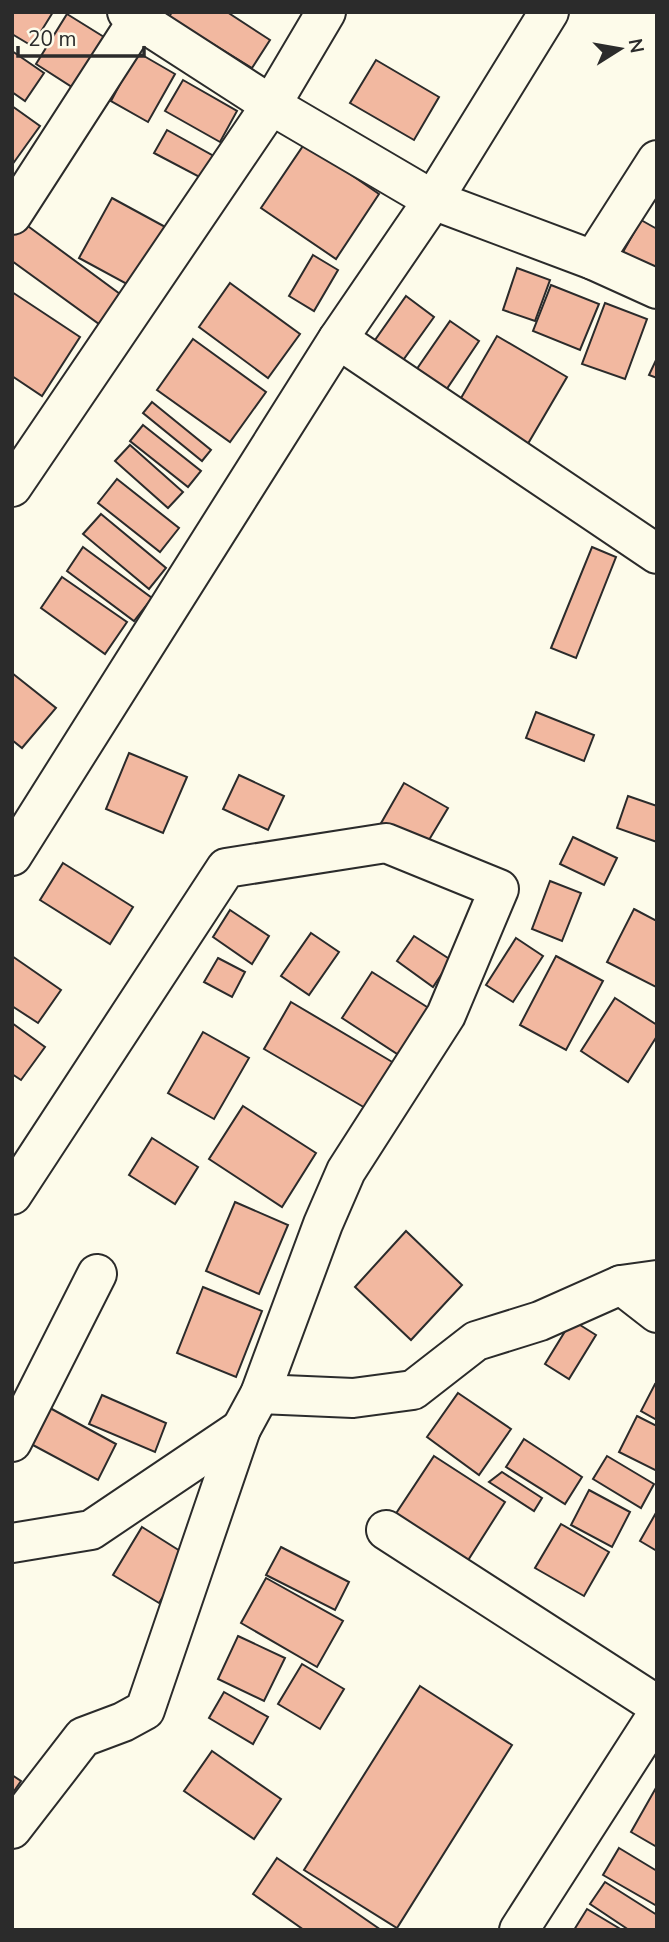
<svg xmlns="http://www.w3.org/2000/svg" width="669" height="1942" font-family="'Nunito Sans',sans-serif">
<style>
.building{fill:#f2b8a0;stroke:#2b2b2b;stroke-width:2}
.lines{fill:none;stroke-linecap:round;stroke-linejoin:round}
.minor-casing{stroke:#2b2b2b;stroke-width:42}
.minor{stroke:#fdfbea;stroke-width:38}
</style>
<rect width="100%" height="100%" fill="#fdfbea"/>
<!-- building -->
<g class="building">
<polygon points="12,12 53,12 32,46 12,34"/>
<polygon points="172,12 227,12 270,40 252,68 169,17"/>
<polygon points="67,14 104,37 72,87 36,64"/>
<polygon points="12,51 44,73 25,101 12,92"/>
<polygon points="137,52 175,74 148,122 111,101"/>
<polygon points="376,60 439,97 414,140 350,103"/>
<polygon points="183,80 237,111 220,142 165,111"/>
<polygon points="12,106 40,126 12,165"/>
<polygon points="167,130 219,159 207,181 154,153"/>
<polygon points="305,143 379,194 336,259 261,208"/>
<polygon points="112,198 169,229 136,289 79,258"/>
<polygon points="641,220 657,229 657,271 623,252"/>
<polygon points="21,221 120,294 99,324 12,261 12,232"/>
<polygon points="313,255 338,270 314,311 289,296"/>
<polygon points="517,268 550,280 535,321 503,310"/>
<polygon points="230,283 300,334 268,378 199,327"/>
<polygon points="551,285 599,304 580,350 533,331"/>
<polygon points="12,292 80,337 42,396 12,376"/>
<polygon points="406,296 434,317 396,370 368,350"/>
<polygon points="605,303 647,319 625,379 582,364"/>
<polygon points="450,321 479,341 442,396 412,376"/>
<polygon points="497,336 567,377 526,447 457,405"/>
<polygon points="193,339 266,392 230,442 157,390"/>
<polygon points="657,358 657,378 649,375"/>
<polygon points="152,402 211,450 202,461 143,413"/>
<polygon points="143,425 201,471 188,487 130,441"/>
<polygon points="130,445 183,492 168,508 115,461"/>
<polygon points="117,479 179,528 160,552 98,503"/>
<polygon points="101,514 166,568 149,589 83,534"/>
<polygon points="83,547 152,598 134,621 67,571"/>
<polygon points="592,547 616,557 576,658 551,648"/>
<polygon points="62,577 127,622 105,654 41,608"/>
<polygon points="12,673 56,708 22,748 12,740"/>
<polygon points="536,712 594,735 584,761 526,738"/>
<polygon points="129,753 187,777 163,833 106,809"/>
<polygon points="239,775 284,796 268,830 223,809"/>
<polygon points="404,783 448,808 423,850 380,825"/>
<polygon points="628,796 657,806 657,842 617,828"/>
<polygon points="573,837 617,858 604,885 560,864"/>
<polygon points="63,863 133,907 110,944 40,900"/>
<polygon points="550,881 581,893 562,941 532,929"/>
<polygon points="634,909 657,921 656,987 607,962"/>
<polygon points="230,910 269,936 252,964 213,937"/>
<polygon points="311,933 339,952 309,995 281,976"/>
<polygon points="414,936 451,960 433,987 397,961"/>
<polygon points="516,938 543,956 513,1002 486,985"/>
<polygon points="12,956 61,990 38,1023 12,1006"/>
<polygon points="556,956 603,981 566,1050 520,1025"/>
<polygon points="218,958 245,972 232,997 204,982"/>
<polygon points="372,972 438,1014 408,1061 342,1018"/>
<polygon points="615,998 657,1025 657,1036 628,1082 581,1051"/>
<polygon points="291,1002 394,1063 367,1109 264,1049"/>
<polygon points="12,1023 45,1047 21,1080 12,1074"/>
<polygon points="203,1032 249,1058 214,1119 168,1093"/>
<polygon points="243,1106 316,1153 282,1207 209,1159"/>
<polygon points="152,1138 198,1167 175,1204 129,1175"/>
<polygon points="235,1202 288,1225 259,1294 206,1271"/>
<polygon points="406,1231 462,1285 411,1340 355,1287"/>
<polygon points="203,1287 262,1311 236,1377 177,1353"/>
<polygon points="572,1320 596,1335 569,1379 545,1364"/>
<polygon points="655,1384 657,1385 657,1420 641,1411"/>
<polygon points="458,1393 511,1429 479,1475 427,1437"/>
<polygon points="102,1395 166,1423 155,1452 89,1424"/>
<polygon points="50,1408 116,1444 98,1480 31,1444"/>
<polygon points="637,1416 657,1426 657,1471 619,1452"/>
<polygon points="524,1439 582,1477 565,1504 506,1467"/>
<polygon points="434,1456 505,1502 465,1565 393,1518"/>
<polygon points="607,1456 654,1484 641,1508 593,1479"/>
<polygon points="502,1472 542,1498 534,1511 489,1482"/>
<polygon points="589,1490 630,1512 612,1547 571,1525"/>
<polygon points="657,1511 657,1551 640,1541"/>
<polygon points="561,1524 609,1552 584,1596 535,1568"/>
<polygon points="142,1527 188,1556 159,1603 113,1575"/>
<polygon points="281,1547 349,1582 335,1610 266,1575"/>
<polygon points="266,1578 343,1621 317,1667 241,1623"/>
<polygon points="238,1636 285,1658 264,1701 218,1679"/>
<polygon points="302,1664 344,1689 320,1729 278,1704"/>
<polygon points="420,1686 512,1745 397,1928 304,1870"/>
<polygon points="224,1692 268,1717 253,1744 209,1718"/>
<polygon points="212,1751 281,1799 254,1839 184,1791"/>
<polygon points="12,1775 21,1781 12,1794"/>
<polygon points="657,1786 657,1847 631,1832"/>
<polygon points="619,1848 657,1871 657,1906 603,1875"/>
<polygon points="277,1858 381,1930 304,1930 253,1894"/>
<polygon points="605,1882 657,1915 657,1930 629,1930 590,1904"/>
<polygon points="587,1909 622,1930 574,1930"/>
</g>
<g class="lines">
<!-- minor casing -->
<g class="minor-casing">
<g id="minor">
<polyline points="127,12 271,105 433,200 593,260 657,289"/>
<polyline points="12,215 143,12"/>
<polyline points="593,260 657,160"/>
<polyline points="338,339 657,554"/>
<polyline points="12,487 271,105 326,12"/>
<polyline points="12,856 338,339 433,200 549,12"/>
<polyline points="12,1195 226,868 386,843 499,889 446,1015 346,1171 323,1224 260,1394 241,1429 145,1710 123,1722 83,1737 12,1829"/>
<polyline points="621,1285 657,1313"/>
<polyline points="260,1394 353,1398 413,1390 476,1341 540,1321 621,1285 657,1280"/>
<polyline points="12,1442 97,1274"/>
<polyline points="386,1530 657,1705"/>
<polyline points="12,1543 91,1530 241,1429"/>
<polyline points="519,1930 657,1715"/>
</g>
</g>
<!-- minor -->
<use href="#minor" class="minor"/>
</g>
<!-- border -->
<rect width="669" height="1942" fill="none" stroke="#2b2b2b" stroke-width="28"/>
<!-- north arrow -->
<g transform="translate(620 49) rotate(79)" stroke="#fdfbea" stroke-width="5" paint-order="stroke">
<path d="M0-5L12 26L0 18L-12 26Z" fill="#2b2b2b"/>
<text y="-10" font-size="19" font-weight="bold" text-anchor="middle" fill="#2b2b2b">N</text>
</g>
<!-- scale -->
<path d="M18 46v10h126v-10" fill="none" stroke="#2b2b2b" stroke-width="3.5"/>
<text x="28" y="46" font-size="21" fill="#2b2b2b" stroke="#fdfbea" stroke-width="5" paint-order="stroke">20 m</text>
</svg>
